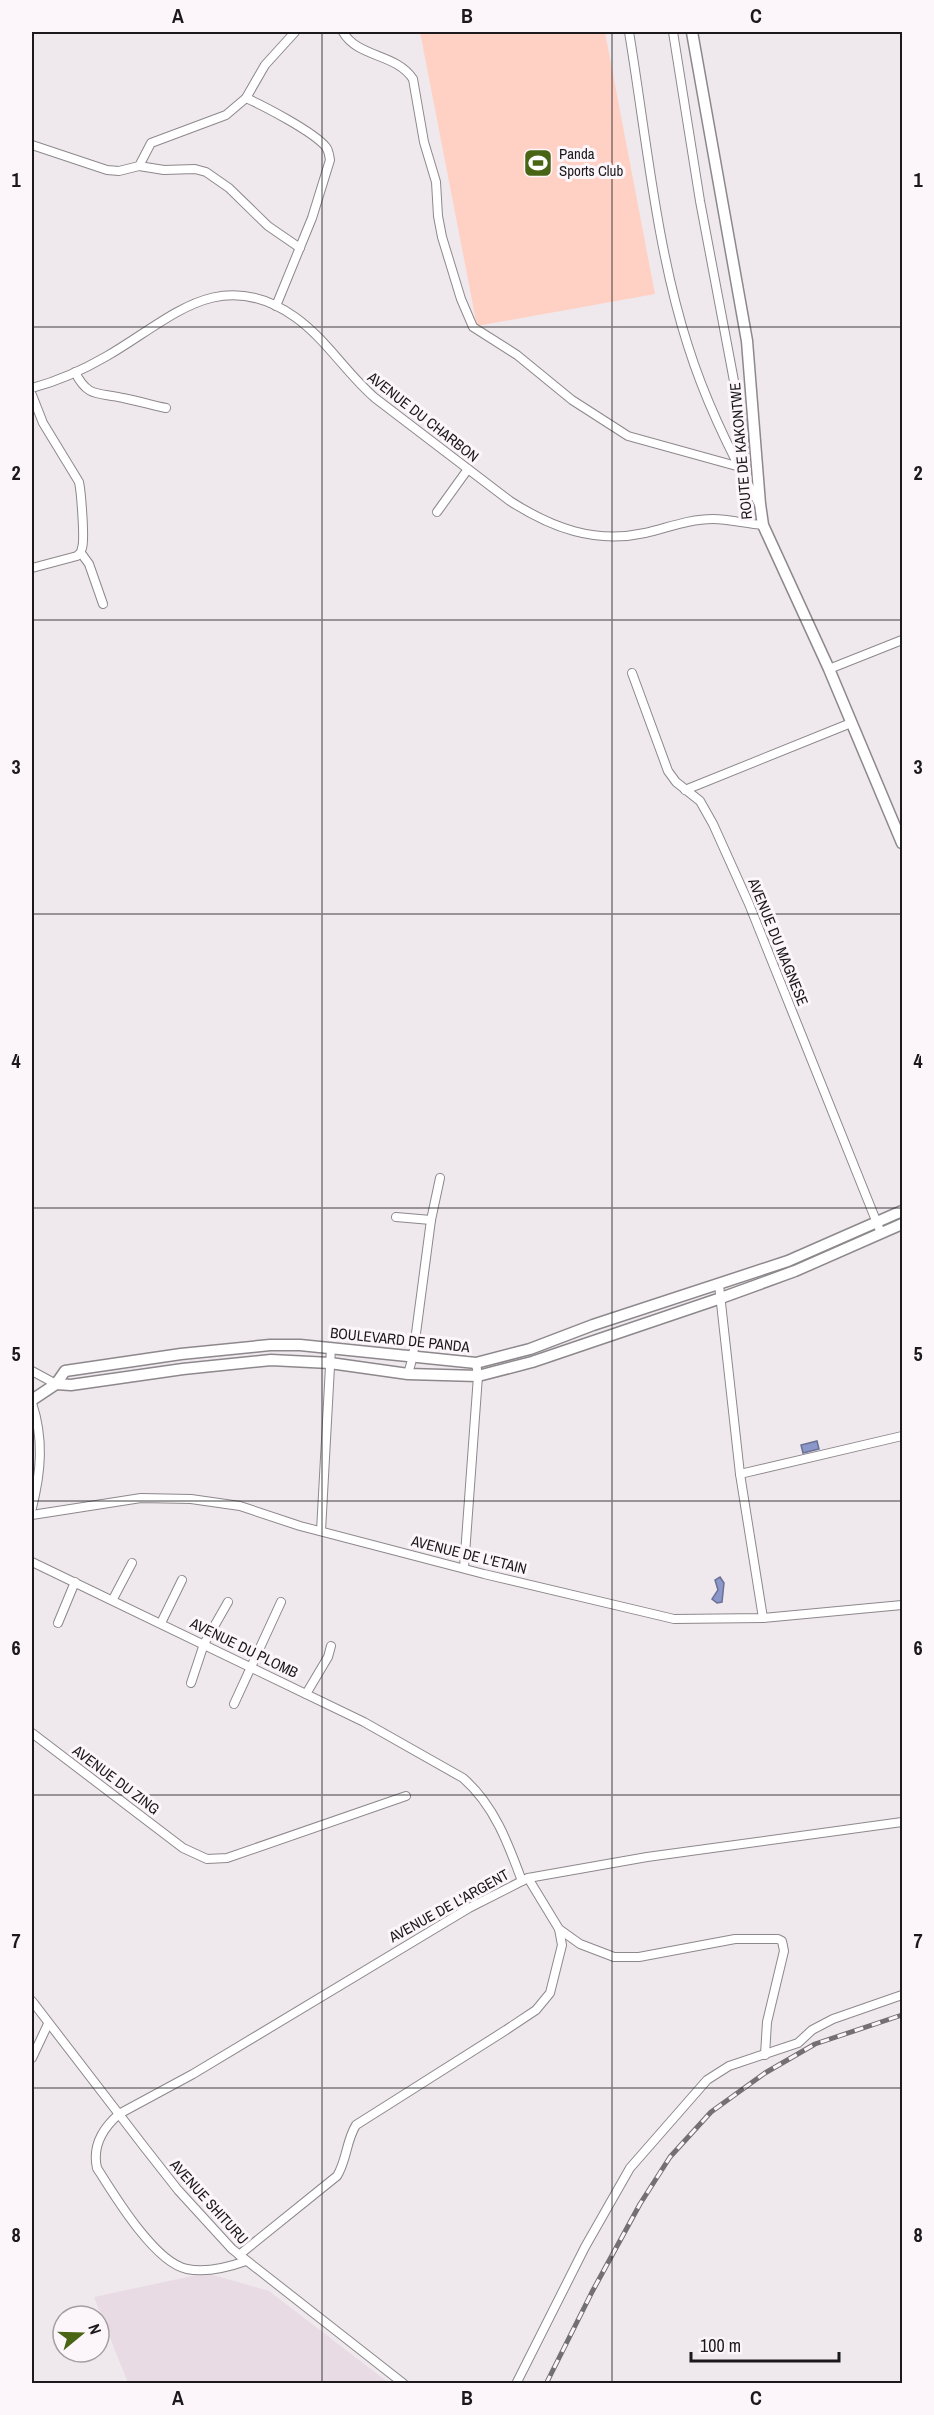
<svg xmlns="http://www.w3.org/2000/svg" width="934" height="2415" font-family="'Archivo Narrow',sans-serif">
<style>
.built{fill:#e8dbe4}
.green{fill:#ffd1c4}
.water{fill:#8c97c9;stroke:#6a7195;stroke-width:1.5}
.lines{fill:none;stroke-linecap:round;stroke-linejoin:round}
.minor-casing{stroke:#8d888c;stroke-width:10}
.tertiary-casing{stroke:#8d888c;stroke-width:13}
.minor{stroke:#fff;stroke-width:8}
.tertiary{stroke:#fff;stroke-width:10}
.rail-casing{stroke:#736f72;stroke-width:5}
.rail{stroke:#fcf6fa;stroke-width:3;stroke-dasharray:9;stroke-linecap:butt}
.grid{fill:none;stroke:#1b191b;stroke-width:1.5;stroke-opacity:0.55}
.labels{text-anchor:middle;stroke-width:6;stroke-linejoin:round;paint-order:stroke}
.poi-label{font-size:15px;fill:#1b191b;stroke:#fcf6fa;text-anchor:start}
.street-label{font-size:15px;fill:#1b191b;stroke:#fcf6fa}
.neatline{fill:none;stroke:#1b191b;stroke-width:2}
.grid-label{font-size:20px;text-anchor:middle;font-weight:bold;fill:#1b191b}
</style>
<rect width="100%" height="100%" fill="#efe9ed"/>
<!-- built -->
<polygon class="built" points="206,2273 269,2291 389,2383 128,2383 94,2297"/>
<!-- green -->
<polygon class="green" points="420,32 605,32 655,294 477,326"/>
<!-- water -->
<g class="water">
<polygon points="817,1441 819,1449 803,1453 801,1445"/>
<polygon points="720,1577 724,1583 722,1602 717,1603 712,1599 718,1590 715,1580"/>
</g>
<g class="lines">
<!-- minor casing -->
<g class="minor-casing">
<g id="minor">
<path d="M 343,32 C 358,58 396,53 413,79 L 424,142 L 436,182 L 438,216 L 442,237 L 461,299 L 473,327 L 517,355 L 572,400 L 628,436 L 740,467 L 744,452 L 744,434 L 700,201 L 673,32"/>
<path d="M 629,32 C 646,134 656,247 688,346 C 705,400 731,454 759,504"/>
<path d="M 246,98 C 264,106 314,132 326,147 C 329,151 329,155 330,160 L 312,218 L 276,306"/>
<polyline points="32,145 107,170 119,171 139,166 151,143 226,115 246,98 265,65 295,32"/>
<polyline points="139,166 164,170 195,169 206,172 229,188 268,226 300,248"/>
<path d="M 75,372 C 88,399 100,392 123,398 C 138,401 152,405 166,408"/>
<path d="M 32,388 C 58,381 83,370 107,356 C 171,319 219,264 295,317 C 326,339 346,373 375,398 L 510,501 C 552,528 595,544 645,533 C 667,528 689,519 713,519 C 729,519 747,524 763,525"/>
<path d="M 32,395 L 43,423 L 79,482 C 81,491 85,540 82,548 C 81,553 81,552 77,556 L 32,568"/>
<polyline points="437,512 468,469"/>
<polyline points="81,553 89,564 103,604"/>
<polyline points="829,669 902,640"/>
<polyline points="632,673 668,771 676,782 700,801 713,824 749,904 881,1233"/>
<polyline points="685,790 851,723"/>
<polyline points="396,1217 431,1220"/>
<polyline points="719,1285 740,1474 763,1618"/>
<polyline points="32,1371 56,1384"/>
<polyline points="408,1374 413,1356 431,1220 440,1178"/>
<path d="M 32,1403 C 44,1439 41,1472 32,1508"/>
<polyline points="740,1474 902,1436"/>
<polyline points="32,1515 141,1498 191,1499 240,1506 300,1526 484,1574 674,1619 763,1618 902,1605"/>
<polyline points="321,1531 331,1348"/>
<path d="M 32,1562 L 364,1722 L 463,1778 C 494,1805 508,1843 522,1881"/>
<polyline points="464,1568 478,1376 476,1363"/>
<polyline points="113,1599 132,1563"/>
<polyline points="58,1623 75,1582"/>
<polyline points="161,1623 182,1580"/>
<polyline points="191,1683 204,1644 228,1602"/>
<polyline points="306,1694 328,1657 331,1646"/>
<polyline points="234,1704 281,1602"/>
<polyline points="32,1733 183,1848 207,1859 227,1858 406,1796"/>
<polyline points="559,1929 580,1944 614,1957 639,1957 735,1939 778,1939 782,1941 784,1951 767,2022 765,2055"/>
<polyline points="32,2001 145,2148 178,2190 232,2249 404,2384"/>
<polyline points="32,2058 48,2024"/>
<path d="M 239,2255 L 337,2176 C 347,2160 346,2141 356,2125 L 506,2030 L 536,2010 L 550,1993 L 562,1945 L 559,1929 L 528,1878"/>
<path d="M 246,2261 C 229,2267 206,2273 187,2269 C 155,2263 114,2195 97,2168 C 92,2146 103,2128 119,2114 L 193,2074 L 469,1908 L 528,1878 L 647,1857 L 902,1822"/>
<polyline points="516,2384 585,2247 630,2168 707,2080 729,2066 798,2043 812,2030 833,2019 902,1995"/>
</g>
</g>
<!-- tertiary casing -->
<g class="tertiary-casing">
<g id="tertiary">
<polyline points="692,32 747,341 760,504 763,525 829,669 902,843"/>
<polyline points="56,1384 71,1385 183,1369 271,1360 330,1363 408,1374 478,1376 532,1362 721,1298 795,1271 902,1224"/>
<polyline points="32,1400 56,1384 65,1371 181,1354 270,1345 300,1345 476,1363 530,1349 593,1325 788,1261 902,1211"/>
</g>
</g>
<!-- minor -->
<use href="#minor" class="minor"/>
<!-- tertiary -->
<use href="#tertiary" class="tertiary"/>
<!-- rail casing -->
<g class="rail-casing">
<polyline id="rail" points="546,2384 592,2292 640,2204 670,2157 711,2112 765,2073 815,2044 902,2015"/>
</g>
<!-- rail -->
<use href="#rail" class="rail"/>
</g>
<!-- grid -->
<path class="grid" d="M 322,32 L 322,2384M 612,32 L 612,2384M 32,327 L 902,327M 32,620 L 902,620M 32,914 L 902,914M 32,1208 L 902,1208M 32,1501 L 902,1501M 32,1795 L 902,1795M 32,2088 L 902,2088"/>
<!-- icons -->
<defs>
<g id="stadium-square" transform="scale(1.5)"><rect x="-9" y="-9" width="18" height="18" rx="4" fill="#496415" stroke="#fcf6fa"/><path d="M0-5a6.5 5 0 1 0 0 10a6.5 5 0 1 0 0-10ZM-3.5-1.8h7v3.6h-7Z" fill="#fff"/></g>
</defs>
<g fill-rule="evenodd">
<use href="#stadium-square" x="538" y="163"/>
</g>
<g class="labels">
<!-- poi labels -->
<g class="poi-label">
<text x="559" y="159">Panda<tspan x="559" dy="17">Sports Club</tspan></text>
</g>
<!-- street labels -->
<g class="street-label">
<text transform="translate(423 417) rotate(38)" y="5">AVENUE DU CHARBON</text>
<text transform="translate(741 451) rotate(-95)" y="5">ROUTE DE KAKONTWE</text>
<text transform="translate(778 942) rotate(68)" y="5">AVENUE DU MAGNESE</text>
<text transform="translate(400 1340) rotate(6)" y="5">BOULEVARD DE PANDA</text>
<text transform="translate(469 1555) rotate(14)" y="5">AVENUE DE L'ETAIN</text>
<text transform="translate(244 1648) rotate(26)" y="5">AVENUE DU PLOMB</text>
<text transform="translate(116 1780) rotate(37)" y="5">AVENUE DU ZING</text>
<text transform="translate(449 1906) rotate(-29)" y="5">AVENUE DE L'ARGENT</text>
<text transform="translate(209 2202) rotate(48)" y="5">AVENUE SHITURU</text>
</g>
</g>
<!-- border -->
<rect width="934" height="2415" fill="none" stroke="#fcf6fa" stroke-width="66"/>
<!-- north arrow -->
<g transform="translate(81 2334) rotate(71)"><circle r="28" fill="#fcf6fa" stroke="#a29ea1" stroke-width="1.5"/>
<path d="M0-4.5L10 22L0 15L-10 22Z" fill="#496415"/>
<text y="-9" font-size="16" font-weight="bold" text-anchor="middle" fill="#1b191b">N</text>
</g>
<!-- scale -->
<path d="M691 2352v9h148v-9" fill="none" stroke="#1b191b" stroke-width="3"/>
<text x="700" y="2352" font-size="18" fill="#1b191b" stroke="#fcf6fa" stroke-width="4.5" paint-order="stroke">100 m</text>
<rect x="33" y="33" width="868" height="2349" class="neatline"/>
<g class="grid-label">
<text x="178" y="23">A</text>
<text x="467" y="23">B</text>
<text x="756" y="23">C</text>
<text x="16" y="187">1</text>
<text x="918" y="187">1</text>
<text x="16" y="480">2</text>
<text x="918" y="480">2</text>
<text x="16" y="774">3</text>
<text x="918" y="774">3</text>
<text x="16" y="1068">4</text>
<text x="918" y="1068">4</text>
<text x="16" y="1361">5</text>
<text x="918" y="1361">5</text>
<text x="16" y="1655">6</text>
<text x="918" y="1655">6</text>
<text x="16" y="1948">7</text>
<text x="918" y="1948">7</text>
<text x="16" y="2242">8</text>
<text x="918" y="2242">8</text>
<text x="178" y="2405">A</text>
<text x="467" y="2405">B</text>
<text x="756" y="2405">C</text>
</g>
</svg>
